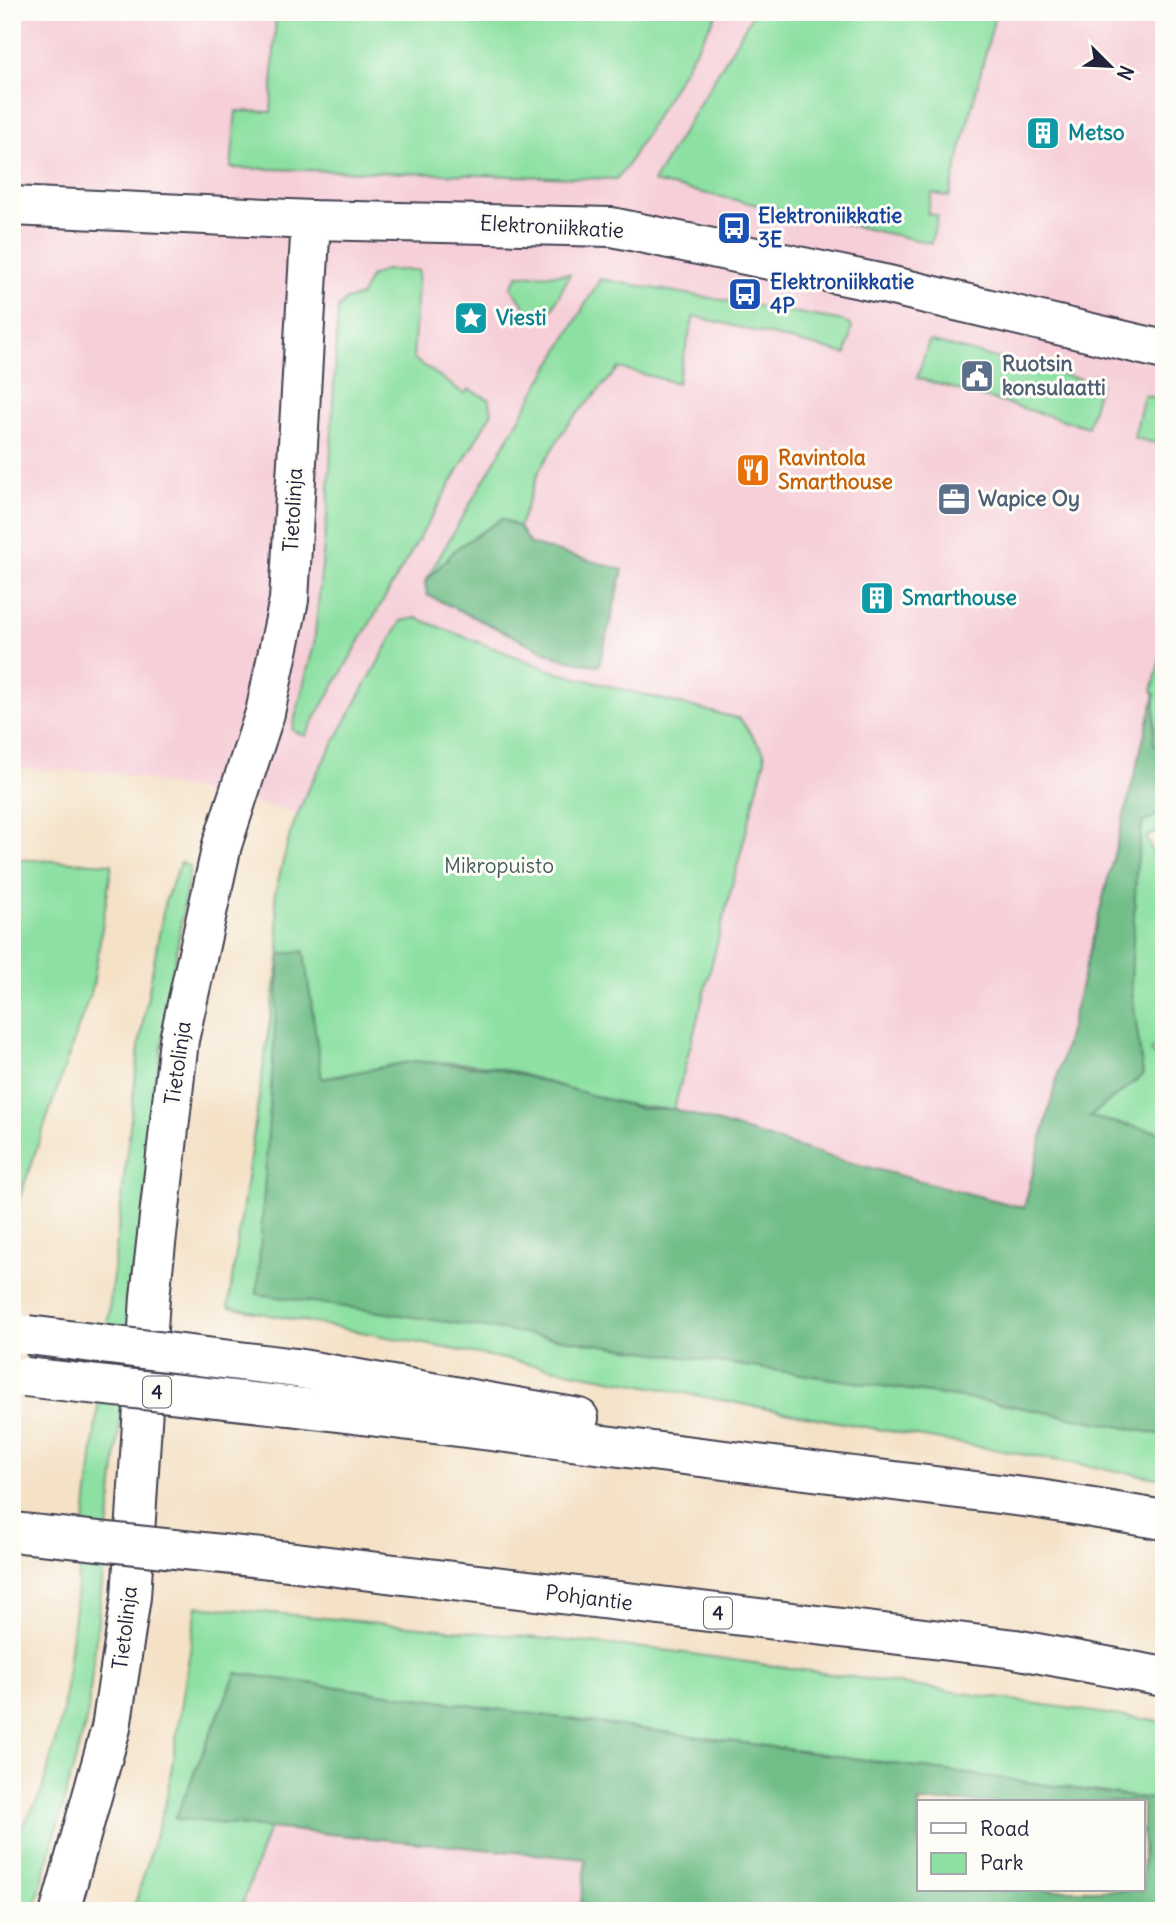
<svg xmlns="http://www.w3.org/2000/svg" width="1176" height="1923" font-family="Delius,sans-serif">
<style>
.built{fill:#f6cfd8}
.green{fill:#8ce0a2;stroke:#57816e;stroke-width:2}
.forest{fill:#71be88;stroke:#4a7062;stroke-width:2;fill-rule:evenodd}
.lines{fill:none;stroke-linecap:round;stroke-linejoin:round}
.street-casing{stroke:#423f50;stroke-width:42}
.highway-casing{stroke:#423f50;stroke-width:42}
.street{stroke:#fff;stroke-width:38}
.highway{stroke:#fff;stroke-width:38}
.highway-bridge-casing{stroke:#423f50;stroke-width:42;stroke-linecap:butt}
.highway-bridge{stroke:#fff;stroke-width:38}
.labels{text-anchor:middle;stroke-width:6;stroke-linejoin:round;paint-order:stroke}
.shield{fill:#fdfcf7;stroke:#646373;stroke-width:2}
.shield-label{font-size:19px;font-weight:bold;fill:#22223b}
.culture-label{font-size:21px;font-weight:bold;fill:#0d838f;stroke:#fdfcf7;text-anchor:start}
.transit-label{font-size:21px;font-weight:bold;fill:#164399;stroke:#fdfcf7;text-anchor:start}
.street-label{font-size:21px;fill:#22223b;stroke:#fdfcf7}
.service-label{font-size:21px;font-weight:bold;fill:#4e5e75;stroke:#fdfcf7;text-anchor:start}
.food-label{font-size:21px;font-weight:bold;fill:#c56008;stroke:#fdfcf7;text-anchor:start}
.park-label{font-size:21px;fill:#425b5a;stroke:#fdfcf7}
</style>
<rect width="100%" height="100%" fill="#fdfcf7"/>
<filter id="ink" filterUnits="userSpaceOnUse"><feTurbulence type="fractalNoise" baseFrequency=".0143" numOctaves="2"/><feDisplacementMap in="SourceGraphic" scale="14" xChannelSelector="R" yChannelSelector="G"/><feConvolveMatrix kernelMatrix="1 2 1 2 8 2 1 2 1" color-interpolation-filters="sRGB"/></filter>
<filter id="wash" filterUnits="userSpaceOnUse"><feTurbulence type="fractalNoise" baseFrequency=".00686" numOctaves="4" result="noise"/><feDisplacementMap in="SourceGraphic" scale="28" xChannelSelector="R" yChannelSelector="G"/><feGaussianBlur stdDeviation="1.57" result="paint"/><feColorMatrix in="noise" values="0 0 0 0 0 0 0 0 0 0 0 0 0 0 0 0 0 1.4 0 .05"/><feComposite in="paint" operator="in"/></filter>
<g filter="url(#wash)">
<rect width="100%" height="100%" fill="#f4e1c6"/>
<!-- built -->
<g class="built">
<polygon points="12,12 1164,12 1164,750 1154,745 1155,698 1024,1209 836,1159 674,1109 672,895 116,773 12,768"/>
<polygon points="175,1819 587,1859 580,1911 145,1911"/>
</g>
<!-- green -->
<g class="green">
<polygon points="276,12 718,12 625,169 616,179 231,168 236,111 271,112"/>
<polygon points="754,12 996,12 949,197 932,193 927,213 938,216 931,243 653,182"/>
<polygon points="385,270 419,270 413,358 465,394 468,389 489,399 492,412 305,736 292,730 314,644 328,506 338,309 346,300 361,296 370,277"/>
<polygon points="570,274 548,317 540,320 532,317 511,287 518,275"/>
<polygon points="600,279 844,321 852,327 846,354 694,316 677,383 619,368 567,425 539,471 519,527 502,519 457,548 425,582"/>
<polygon points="929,341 1100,384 1088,427 917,378"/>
<polygon points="1144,395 1164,400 1164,445 1134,438"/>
<path d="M 416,618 L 558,673 L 740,719 L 764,752 L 765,759 L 674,1109 C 612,1109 556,1081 497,1068 C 435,1055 381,1068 321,1079 L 257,1294 L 997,1403 L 1164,1435 L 1164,1479 L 843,1423 L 228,1307 L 280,954 L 275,893 L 290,834 L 307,791 L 401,621 Z"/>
<polygon points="1164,644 1164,712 1159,731 1164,733 1164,750 1154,745 1155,694 1152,691"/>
<polygon points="1164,812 1164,829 1146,837 1164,877 1164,1039 1150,1051 1164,1067 1164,1133 1089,1117 1143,1075 1131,984 1136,872 1143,822"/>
<polygon points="12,859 112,864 93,985 12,1220"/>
<polygon points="181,862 190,867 163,1037 87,1718 34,1911 12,1911 12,1845 42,1792 63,1711 140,1039 165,901"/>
<polygon points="197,1606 664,1650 1164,1722 1164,1801 236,1673 175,1819 269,1828 240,1911 133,1911 167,1797"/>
</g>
<!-- forest -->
<g class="forest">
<polygon points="502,519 519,527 530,544 623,570 599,666 559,658 427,595 425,582 457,548"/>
<polygon points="1155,694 1154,745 1164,750 1164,812 1142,823 1136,872 1131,984 1143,1075 1089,1117 1164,1133 1164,1435 997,1403 257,1294 280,954 304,951 322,1079 413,1061 495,1068 642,1109 674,1109 837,1159 1024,1208"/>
<path d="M 236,1673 L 1164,1801 L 1164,1911 L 580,1911 L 586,1859 L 175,1819 ZM 919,1802 L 1143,1802 L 1143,1890 L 919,1890 Z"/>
</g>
</g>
<g filter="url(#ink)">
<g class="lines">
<!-- street casing -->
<g class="street-casing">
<g id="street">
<polyline points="12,206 311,220 612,227 884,284 1164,350"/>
<polyline points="60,1911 111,1728 131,1597 150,1297 179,1040 222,845 265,713 289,600 311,220"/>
</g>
</g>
<!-- highway casing -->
<g class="highway-casing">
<g id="highway">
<polyline points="296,1368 579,1418"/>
<polyline points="289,1406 1039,1499 1164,1520"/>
<polyline points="271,1559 1015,1649 1164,1677"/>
</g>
</g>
<!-- street -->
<use href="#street" class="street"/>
<!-- highway -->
<use href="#highway" class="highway"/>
<!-- highway-bridge casing -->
<g class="highway-bridge-casing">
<g id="highway-bridge">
<polyline points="28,1335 296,1368"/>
<polyline points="25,1377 289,1406"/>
<polyline points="12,1532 271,1559"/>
</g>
</g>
<!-- highway-bridge -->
<use href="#highway-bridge" class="highway-bridge"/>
</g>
</g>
<!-- icons -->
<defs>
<g id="building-square" transform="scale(1.75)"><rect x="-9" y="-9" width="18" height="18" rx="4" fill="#0f9aa8" stroke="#fdfcf7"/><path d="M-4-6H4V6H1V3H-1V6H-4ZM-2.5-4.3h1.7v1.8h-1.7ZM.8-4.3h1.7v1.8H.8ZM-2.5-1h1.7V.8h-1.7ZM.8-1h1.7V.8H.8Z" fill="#fff"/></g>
<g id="bus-square" transform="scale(1.75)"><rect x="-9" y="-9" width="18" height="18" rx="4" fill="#1a4fb4" stroke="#fdfcf7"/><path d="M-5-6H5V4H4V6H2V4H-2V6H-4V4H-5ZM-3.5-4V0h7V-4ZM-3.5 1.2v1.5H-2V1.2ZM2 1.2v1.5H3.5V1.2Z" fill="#fff"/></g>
<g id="sight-square" transform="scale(1.75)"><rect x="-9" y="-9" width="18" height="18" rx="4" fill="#0f9aa8" stroke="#fdfcf7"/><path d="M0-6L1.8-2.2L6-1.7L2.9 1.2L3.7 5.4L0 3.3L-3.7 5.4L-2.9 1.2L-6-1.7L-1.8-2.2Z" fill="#fff"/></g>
<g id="civic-square" transform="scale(1.75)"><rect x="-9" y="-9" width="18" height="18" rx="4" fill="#5c6f8a" stroke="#fdfcf7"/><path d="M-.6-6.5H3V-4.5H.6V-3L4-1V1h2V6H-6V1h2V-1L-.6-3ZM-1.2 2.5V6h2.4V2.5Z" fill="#fff"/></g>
<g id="restaurant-square" transform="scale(1.75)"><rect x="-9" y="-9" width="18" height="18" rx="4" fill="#e8710a" stroke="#fdfcf7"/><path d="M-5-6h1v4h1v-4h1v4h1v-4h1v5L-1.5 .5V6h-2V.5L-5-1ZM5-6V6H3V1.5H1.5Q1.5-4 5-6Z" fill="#fff"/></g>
<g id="office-square" transform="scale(1.75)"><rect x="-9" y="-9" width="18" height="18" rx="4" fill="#5c6f8a" stroke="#fdfcf7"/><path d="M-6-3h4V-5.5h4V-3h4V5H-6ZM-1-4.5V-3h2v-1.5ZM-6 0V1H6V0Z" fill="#fff"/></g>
</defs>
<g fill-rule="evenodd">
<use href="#building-square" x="1043" y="133"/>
<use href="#bus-square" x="734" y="228"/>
<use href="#bus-square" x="745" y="294"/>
<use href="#sight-square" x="471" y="318"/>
<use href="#civic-square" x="977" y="376"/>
<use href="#restaurant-square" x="753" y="470"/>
<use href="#office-square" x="954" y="499"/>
<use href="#building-square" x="877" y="598"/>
</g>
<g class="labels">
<!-- shield labels -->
<g class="shield">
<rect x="143" y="1376.5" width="28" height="31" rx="5"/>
<rect x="704" y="1597.5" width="28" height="31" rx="5"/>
</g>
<g class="shield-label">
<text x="157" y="1399">4</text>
<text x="718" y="1620">4</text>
</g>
<!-- culture labels -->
<g class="culture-label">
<text x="1068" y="140">Metso</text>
<text x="496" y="325">Viesti</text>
<text x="902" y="605">Smarthouse</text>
</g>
<!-- transit labels -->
<g class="transit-label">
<text x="758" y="223">Elektroniikkatie<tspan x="758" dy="24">3E</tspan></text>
<text x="770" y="289">Elektroniikkatie<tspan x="770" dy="24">4P</tspan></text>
</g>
<!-- street labels -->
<g class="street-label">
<text transform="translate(552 227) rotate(3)" y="7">Elektroniikkatie</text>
<text transform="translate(293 510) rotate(-87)" y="7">Tietolinja</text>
<text transform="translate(178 1063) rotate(-82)" y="7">Tietolinja</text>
<text transform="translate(589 1598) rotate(7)" y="7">Pohjantie</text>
<text transform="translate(125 1628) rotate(-83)" y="7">Tietolinja</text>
</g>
<!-- service labels -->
<g class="service-label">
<text x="1002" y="371">Ruotsin<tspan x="1002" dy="24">konsulaatti</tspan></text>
<text x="978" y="506">Wapice Oy</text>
</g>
<!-- food labels -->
<g class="food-label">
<text x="778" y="465">Ravintola<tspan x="778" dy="24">Smarthouse</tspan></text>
</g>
<!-- park labels -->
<g class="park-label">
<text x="499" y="873">Mikropuisto</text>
</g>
</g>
<!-- margin -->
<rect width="1176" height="1923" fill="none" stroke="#fdfcf7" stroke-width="42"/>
<!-- legend -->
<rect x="917" y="1800" width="228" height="91" fill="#fdfcf7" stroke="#a5a5ac" stroke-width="2"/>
<rect x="931" y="1823" width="35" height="10" fill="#ffffff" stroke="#a5a5ac" stroke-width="2"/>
<text x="980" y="1836" font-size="21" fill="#22223b">Road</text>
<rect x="931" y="1853" width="35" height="21" fill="#8ce0a2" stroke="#a5a5ac" stroke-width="2"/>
<text x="980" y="1870" font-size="21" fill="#22223b">Park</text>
<!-- north arrow -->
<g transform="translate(1110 66) rotate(114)" stroke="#fdfcf7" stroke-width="5" paint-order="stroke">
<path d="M0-5L12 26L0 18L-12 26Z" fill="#22223b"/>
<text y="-10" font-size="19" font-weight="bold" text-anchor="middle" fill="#22223b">N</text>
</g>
</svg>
